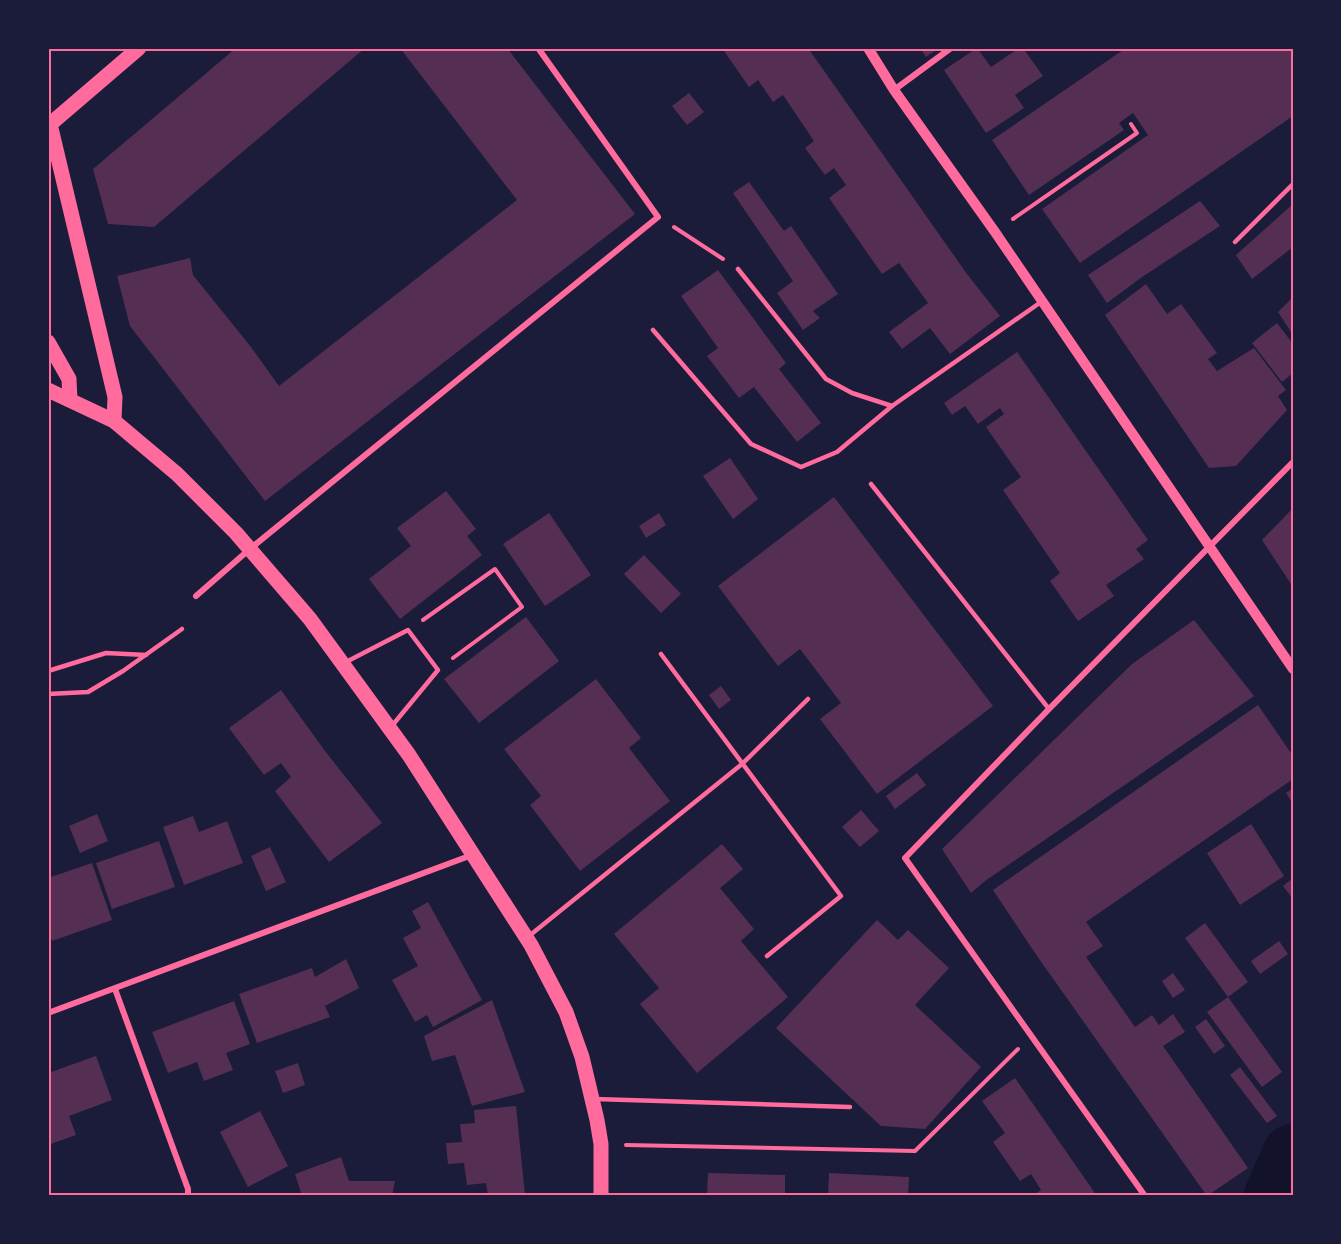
<svg xmlns="http://www.w3.org/2000/svg" width="1341" height="1244" font-family="Georgia,serif">
<style>
.lines{fill:none;stroke-linecap:round;stroke-linejoin:round}
.river{stroke:#12122b;stroke-width:62}
.building{fill:#542f53}
.path{stroke:#ff6b9d;stroke-width:4}
.service{stroke:#ff6b9d;stroke-width:4.5}
.minor{stroke:#ff6b9d;stroke-width:6}
.tertiary{stroke:#ff6b9d;stroke-width:10}
.primary{stroke:#ff6b9d;stroke-width:15}
.neatline{fill:none;stroke:#ff6b9d;stroke-width:2}
</style>
<rect width="100%" height="100%" fill="#1b1b3a"/>
<g class="lines">
<!-- river -->
<polyline class="river" points="1275,1196 1293,1155"/>
</g>
<!-- building -->
<g class="building">
<polygon points="236,48 365,48 154,227 108,224 93,169"/>
<polygon points="400,48 507,48 635,214 265,501 130,326 117,276 190,258 193,275 251,347 279,386 517,200"/>
<polygon points="722,48 808,48 967,274 1000,316 950,354 930,328 902,349 889,332 928,303 899,263 882,274 829,198 846,185 834,168 825,175 805,148 814,141 783,95 773,102 758,80 749,87"/>
<polygon points="920,48 939,48 926,57"/>
<polygon points="977,48 991,67 1019,48 1023,48 1043,76 1015,95 1024,108 986,133 944,70"/>
<polygon points="1126,48 1293,48 1293,116 1080,263 1042,209 1148,135 1133,113 1119,123 1124,130 1029,195 992,140"/>
<polygon points="689,93 704,112 687,125 672,106"/>
<polygon points="749,182 784,231 791,226 838,294 813,311 820,318 803,330 777,293 793,281 733,193"/>
<polygon points="1200,201 1220,226 1142,277 1107,303 1088,275"/>
<polygon points="1293,204 1293,247 1252,279 1236,255"/>
<polygon points="718,270 786,363 779,369 821,423 797,442 754,387 739,398 707,356 718,348 681,296"/>
<polygon points="1146,284 1167,314 1181,304 1217,353 1208,359 1217,371 1254,348 1286,390 1278,396 1287,410 1236,466 1209,468 1105,315"/>
<polygon points="1293,297 1293,335 1278,312"/>
<polygon points="1277,323 1293,344 1293,373 1282,382 1252,343"/>
<polygon points="1017,352 1148,540 1136,549 1144,559 1106,585 1114,596 1078,621 1050,581 1060,573 1003,490 1021,477 986,427 1004,414 1000,408 978,424 965,406 952,415 944,403"/>
<polygon points="730,458 758,499 733,519 703,476"/>
<polygon points="446,491 476,529 467,536 482,555 400,619 369,579 411,546 397,528"/>
<polygon points="834,497 993,706 877,794 820,719 841,703 800,649 778,666 718,586"/>
<polygon points="1293,508 1293,587 1262,540"/>
<polygon points="549,513 591,575 545,606 503,544"/>
<polygon points="659,513 666,525 646,538 639,526"/>
<polygon points="644,555 681,594 661,613 624,574"/>
<polygon points="526,617 559,661 479,723 444,679"/>
<polygon points="1194,620 1254,696 985,881 971,893 942,849 1132,664"/>
<polygon points="596,679 641,738 629,748 670,801 580,871 530,805 541,796 504,749"/>
<polygon points="721,686 731,700 719,709 709,695"/>
<polygon points="281,690 325,751 382,823 329,862 275,791 291,777 281,763 264,775 229,728"/>
<polygon points="1258,705 1293,756 1293,779 1086,922 1103,946 1086,957 1135,1027 1152,1015 1159,1025 1173,1014 1185,1032 1163,1046 1248,1168 1207,1196 1037,956 993,890"/>
<polygon points="917,773 926,785 895,809 886,796"/>
<polygon points="1293,788 1293,804 1286,793"/>
<polygon points="861,810 879,831 860,847 842,827"/>
<polygon points="97,814 108,841 80,853 69,826"/>
<polygon points="193,816 199,832 227,821 243,863 184,885 163,827"/>
<polygon points="1251,824 1284,876 1240,905 1207,853"/>
<polygon points="159,841 175,887 112,909 96,863"/>
<polygon points="722,844 743,869 720,888 754,929 741,941 788,997 697,1073 640,1004 659,988 614,934"/>
<polygon points="270,847 286,882 266,891 251,856"/>
<polygon points="92,863 112,920 52,941 48,929 48,878"/>
<polygon points="1293,878 1293,899 1283,886"/>
<polygon points="428,902 482,1000 433,1027 427,1015 415,1022 392,980 418,966 403,938 421,928 412,911"/>
<polygon points="877,920 898,940 908,930 949,968 915,1005 981,1067 925,1129 881,1126 776,1028"/>
<polygon points="1205,923 1248,982 1228,997 1185,938"/>
<polygon points="1279,941 1288,954 1260,974 1251,961"/>
<polygon points="346,959 359,988 325,1006 330,1017 257,1043 239,994 312,968 315,977"/>
<polygon points="1173,973 1185,990 1173,998 1162,981"/>
<polygon points="1228,997 1282,1072 1262,1087 1207,1012"/>
<polygon points="492,1000 525,1092 472,1106 455,1055 432,1061 424,1036"/>
<polygon points="234,1001 250,1044 226,1053 233,1070 204,1081 197,1062 168,1073 152,1032"/>
<polygon points="1206,1019 1225,1046 1214,1054 1195,1027"/>
<polygon points="96,1056 112,1100 69,1116 76,1135 48,1145 48,1073"/>
<polygon points="298,1063 305,1085 283,1093 275,1071"/>
<polygon points="1240,1067 1277,1116 1267,1123 1230,1075"/>
<polygon points="1015,1078 1097,1196 1032,1196 1041,1190 1031,1174 1020,1181 993,1142 1005,1133 982,1101"/>
<polygon points="516,1106 525,1195 488,1196 486,1183 467,1185 464,1163 448,1164 446,1143 462,1142 460,1124 475,1123 474,1110"/>
<polygon points="260,1111 288,1166 248,1187 220,1132"/>
<polygon points="341,1157 349,1181 395,1181 392,1196 302,1196 295,1174"/>
<polygon points="708,1173 785,1175 785,1196 707,1196"/>
<polygon points="829,1173 909,1177 908,1196 828,1196"/>
</g>
<g class="lines">
<!-- path -->
<g class="path">
<polyline points="1013,219 1137,133 1131,124"/>
<polyline points="674,227 723,259"/>
<polyline points="423,620 495,569 522,607 453,658"/>
<polyline points="626,1145 915,1151 1018,1049"/>
</g>
<!-- service -->
<g class="service">
<polyline points="1235,242 1293,184"/>
<polyline points="738,269 826,379 852,393 892,406"/>
<polyline points="653,330 751,444 801,467 837,452 892,406 1041,302"/>
<polyline points="871,484 1049,709"/>
<polyline points="661,654 841,896 767,956"/>
<polyline points="346,662 408,630 438,670 391,727"/>
<polyline points="48,671 106,653 146,655"/>
<polyline points="48,694 88,692 123,671 182,629"/>
<polyline points="529,936 742,764 808,699"/>
<polyline points="595,1099 850,1107"/>
</g>
<!-- minor -->
<g class="minor">
<polyline points="894,90 951,48"/>
<polyline points="196,596 251,548 658,217 538,48"/>
<polyline points="115,989 188,1189 188,1196"/>
<polyline points="48,1013 472,855"/>
<polyline points="1145,1196 905,858 1049,709 1293,462"/>
</g>
<!-- tertiary -->
<polyline class="tertiary" points="868,48 894,90 995,232 1293,669"/>
<!-- primary -->
<g class="primary">
<polyline points="50,124 115,397 114,421"/>
<polyline points="48,126 139,48"/>
<polyline points="48,342 69,379 70,400"/>
<polyline points="48,390 114,421 177,474 236,533 310,619 409,755 531,945 566,1012 582,1057 597,1120 601,1144 601,1196"/>
</g>
</g>
<!-- border -->
<rect width="1341" height="1244" fill="none" stroke="#1b1b3a" stroke-width="99"/>
<rect x="50" y="50" width="1242" height="1144" class="neatline"/>
</svg>
